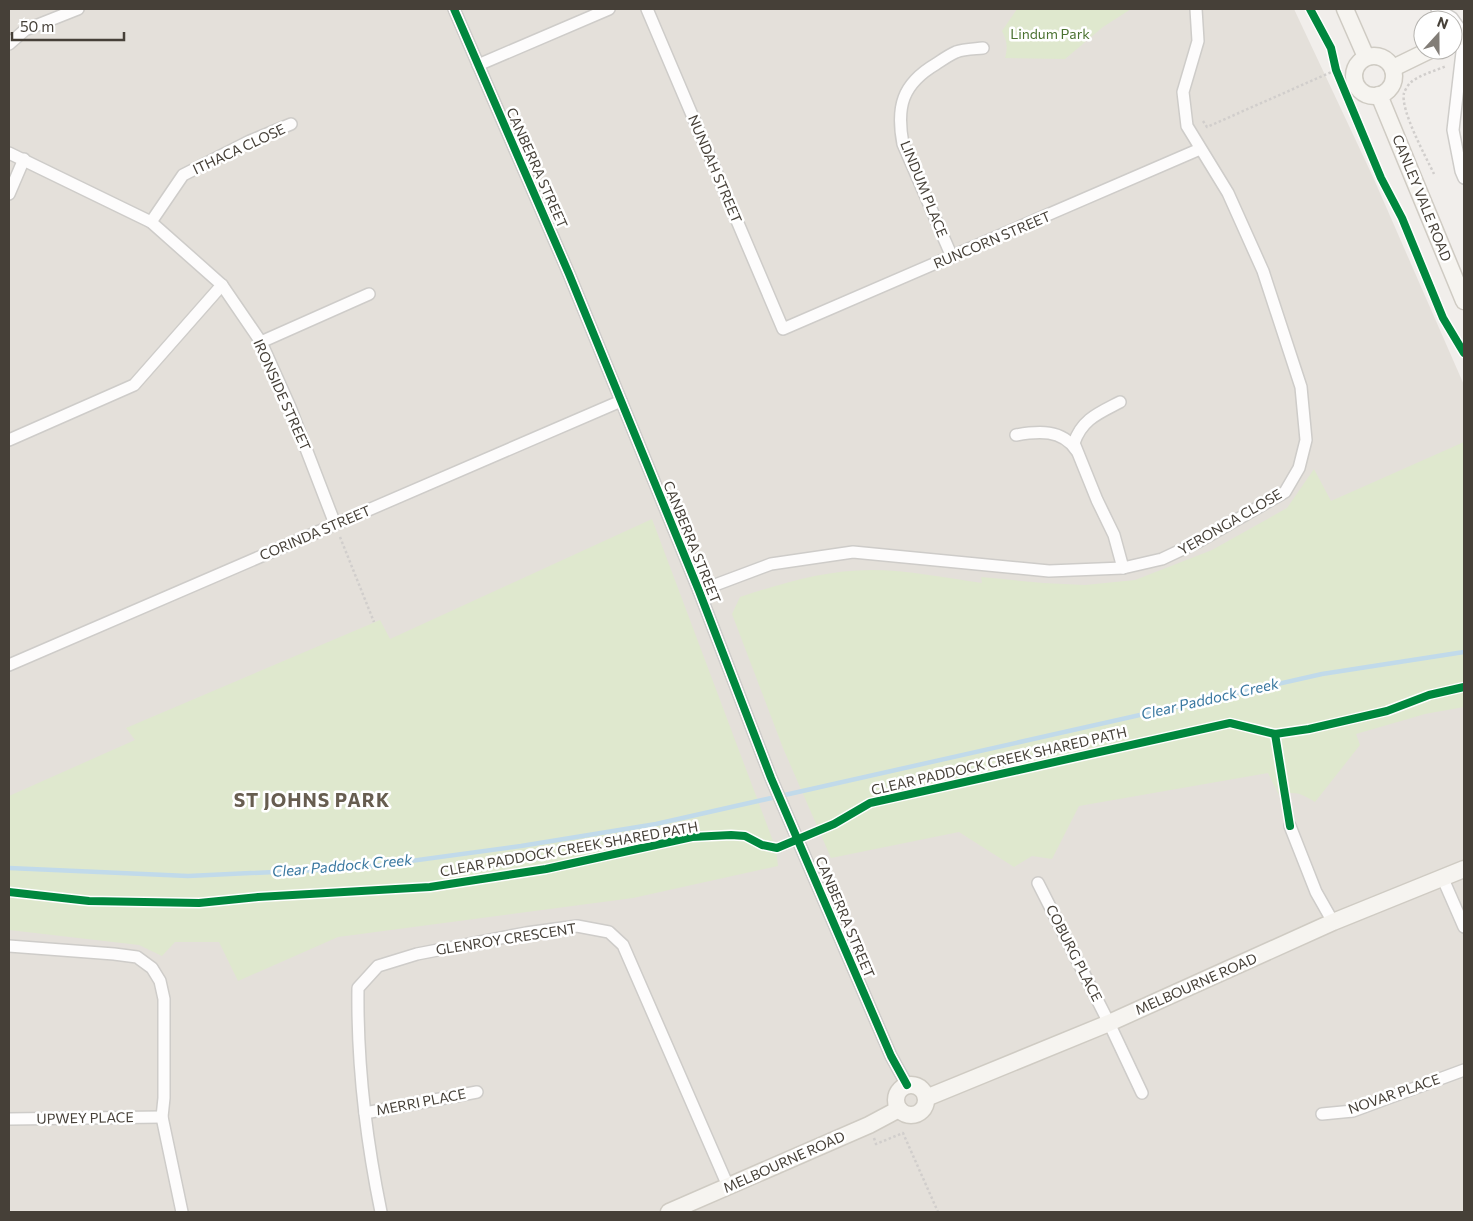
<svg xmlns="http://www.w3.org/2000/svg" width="1473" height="1221" font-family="Commissioner,sans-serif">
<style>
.residential{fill:#e4e0da}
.green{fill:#dfe8ce}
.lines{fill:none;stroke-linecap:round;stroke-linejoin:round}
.stream{stroke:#c1daea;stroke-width:4.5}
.street-casing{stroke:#ceccc9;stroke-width:14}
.secondary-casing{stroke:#cfcbc3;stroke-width:19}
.path{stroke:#d1cecc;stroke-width:2.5;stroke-dasharray:2.5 2.5;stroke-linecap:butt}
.street{stroke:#fdfcfc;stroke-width:11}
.secondary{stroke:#f6f4f0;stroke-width:16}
.cycleway-casing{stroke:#fff;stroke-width:11}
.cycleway{stroke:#00873e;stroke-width:8}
.labels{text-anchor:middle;stroke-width:5;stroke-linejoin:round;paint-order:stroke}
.park-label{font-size:14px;fill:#4b7231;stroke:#fff}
.street-label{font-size:14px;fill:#464038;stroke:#fff}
.water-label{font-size:15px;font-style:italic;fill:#3a78a0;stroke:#fff}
.district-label{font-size:19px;font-weight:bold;letter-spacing:1px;fill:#675d50;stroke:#fff}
</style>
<rect width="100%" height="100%" fill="#f1eeeb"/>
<!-- residential -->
<polygon class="residential" points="9,9 1294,9 1373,177 1464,385 1464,1212 9,1212"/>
<!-- green -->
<g class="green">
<path d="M 1017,9 L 1131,9 L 1103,27 L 1065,59 L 1005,58 C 1008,48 1007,40 1002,31 Z"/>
<path d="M 1464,442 L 1464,707 L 1425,714 L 1356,734 L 1360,745 L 1315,802 C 1300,793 1296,791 1279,795 L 1268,773 L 1079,806 L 1052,859 L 1032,856 L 1014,867 L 959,832 L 831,858 L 783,748 L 732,614 L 740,597 C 783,583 826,570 871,570 C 908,570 946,578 982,583 L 981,577 L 1043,583 L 1085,585 L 1135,580 L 1212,550 L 1287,508 L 1314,469 L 1331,501 Z"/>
<polygon points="652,519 776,849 778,866 633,898 338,937 238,981 219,942 175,942 162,956 139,945 9,930 9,796 135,740 126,728 380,620 390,639"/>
</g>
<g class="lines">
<!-- stream -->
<polyline class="stream" points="9,868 188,876 359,868 521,846 656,824 1322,674 1464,652"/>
<!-- street casing -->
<g class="street-casing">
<g id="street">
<polyline points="454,9 569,274 699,591 771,778 891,1056 907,1085"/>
<polyline points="647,9 783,329 1200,149"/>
<polyline points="1437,9 1452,18 1464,35 1453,130 1461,171 1464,178"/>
<polyline points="9,44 25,30 78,9"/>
<polyline points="478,65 609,9"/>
<polyline points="9,153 151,222 222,285 261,342 290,407 335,524"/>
<polyline points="9,194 24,159"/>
<polyline points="151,222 183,175 250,141 291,124"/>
<path d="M 952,257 L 903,144 C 896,107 902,84 936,64 C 942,60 949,55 956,52 C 964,49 974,49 983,48"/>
<polyline points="261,342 369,294"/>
<path d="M 1120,402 C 1099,413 1082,419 1074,443 L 1097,500 L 1114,535 L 1123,568"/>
<path d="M 1016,435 C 1038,431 1062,429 1076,450"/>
<polyline points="9,440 134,385 222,285"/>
<polyline points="699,591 771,564 853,552 1049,571 1123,568 1162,559 1198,542 1285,492 1299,468 1306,440 1301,387 1263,271 1228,193 1187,126 1183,92 1198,41 1196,9"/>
<polyline points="9,665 621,401"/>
<polyline points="1290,826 1316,892 1333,922"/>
<polyline points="1443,879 1464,927"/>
<polyline points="1038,883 1109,1023 1142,1093"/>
<polyline points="9,946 114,954 137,957 152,968 160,981 164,999 164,1098 162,1117 182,1212"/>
<polyline points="365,1113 477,1092"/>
<polyline points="1322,1114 1353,1111 1464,1070"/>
<polyline points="9,1119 162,1117"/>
<path d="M 381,1212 C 366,1139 357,1063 358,988 L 378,966 L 417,954 L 526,933 L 577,926 L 609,932 L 623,945 L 728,1186"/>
</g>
</g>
<!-- secondary casing -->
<g class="secondary-casing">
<g id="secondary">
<polyline points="1345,9 1366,57"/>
<polyline points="1453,40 1464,35"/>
<circle cx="1374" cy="76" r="20"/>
<polyline points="1393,68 1430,50"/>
<polyline points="1379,95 1464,301"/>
<circle cx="911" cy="1100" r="15"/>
<polyline points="926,1098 1109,1023 1333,922 1464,869"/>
<polyline points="669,1212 869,1125 899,1109"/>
</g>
</g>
<!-- path -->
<g class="path">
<polyline points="1203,121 1207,127 1336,70"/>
<path d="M 1434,174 C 1426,157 1400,110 1404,93 C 1405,90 1408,85 1410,83 C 1419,75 1435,71 1446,66"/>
<polyline points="340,537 374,622"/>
<polyline points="874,1138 876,1144 903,1133 938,1212"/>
</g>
<!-- street -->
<use href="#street" class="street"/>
<!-- secondary -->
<use href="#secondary" class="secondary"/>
<!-- cycleway casing -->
<g class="cycleway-casing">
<g id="cycleway">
<polyline points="454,9 569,274 699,591 771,778 891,1056 907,1085"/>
<polyline points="1310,9 1331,48 1336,70 1381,178 1402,218 1443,318 1464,353"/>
<polyline points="1275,734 1290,826"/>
<polyline points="9,892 89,901 199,903 258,897 430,887 546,869 692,837 731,835 745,836 762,845 777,848 834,824 870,803 1230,723 1275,734 1309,729 1387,711 1429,695 1464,687"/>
</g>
</g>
<!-- cycleway -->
<use href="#cycleway" class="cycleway"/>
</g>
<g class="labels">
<!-- park labels -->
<g class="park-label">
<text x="1050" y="39">Lindum Park</text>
</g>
<!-- street labels -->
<g class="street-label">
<text transform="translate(239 149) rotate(-25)" y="5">ITHACA CLOSE</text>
<text transform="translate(537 168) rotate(66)" y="5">CANBERRA STREET</text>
<text transform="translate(715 169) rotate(67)" y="5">NUNDAH STREET</text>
<text transform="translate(924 189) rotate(68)" y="5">LINDUM PLACE</text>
<text transform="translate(1422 198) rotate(68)" y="5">CANLEY VALE ROAD</text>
<text transform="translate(992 240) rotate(-23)" y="5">RUNCORN STREET</text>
<text transform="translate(282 395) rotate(66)" y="5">IRONSIDE STREET</text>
<text transform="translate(1230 522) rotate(-30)" y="5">YERONGA CLOSE</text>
<text transform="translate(315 533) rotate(-23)" y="5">CORINDA STREET</text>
<text transform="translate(692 542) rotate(68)" y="5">CANBERRA STREET</text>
<text transform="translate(999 761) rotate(-13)" y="5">CLEAR PADDOCK CREEK SHARED PATH</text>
<text transform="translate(569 849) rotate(-10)" y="5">CLEAR PADDOCK CREEK SHARED PATH</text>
<text transform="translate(845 917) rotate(67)" y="5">CANBERRA STREET</text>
<text transform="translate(506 939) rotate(-9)" y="5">GLENROY CRESCENT</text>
<text transform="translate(1074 953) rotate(63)" y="5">COBURG PLACE</text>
<text transform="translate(1196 984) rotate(-24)" y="5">MELBOURNE ROAD</text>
<text transform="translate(1394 1094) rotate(-19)" y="5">NOVAR PLACE</text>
<text transform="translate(421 1102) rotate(-11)" y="5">MERRI PLACE</text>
<text transform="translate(85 1118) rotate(-1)" y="5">UPWEY PLACE</text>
<text transform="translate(784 1162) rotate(-24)" y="5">MELBOURNE ROAD</text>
</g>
<!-- water labels -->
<g class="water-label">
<text transform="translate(1210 699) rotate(-13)" y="5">Clear Paddock Creek</text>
<text transform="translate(342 866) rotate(-5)" y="5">Clear Paddock Creek</text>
</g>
<!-- district labels -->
<g class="district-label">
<text x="312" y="807">ST JOHNS PARK</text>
</g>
</g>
<!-- border -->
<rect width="1473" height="1221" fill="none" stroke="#464038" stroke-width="20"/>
<!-- north arrow -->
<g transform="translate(1438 35) rotate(21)"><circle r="24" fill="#ffffff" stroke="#b5b3af"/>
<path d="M0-4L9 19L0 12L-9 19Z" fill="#827d77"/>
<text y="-8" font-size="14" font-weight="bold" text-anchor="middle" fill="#464038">N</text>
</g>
<!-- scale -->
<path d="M12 32v8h112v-8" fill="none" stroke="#464038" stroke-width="2.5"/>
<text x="20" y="32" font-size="15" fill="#464038" stroke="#ffffff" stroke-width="4" paint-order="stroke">50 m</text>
</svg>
